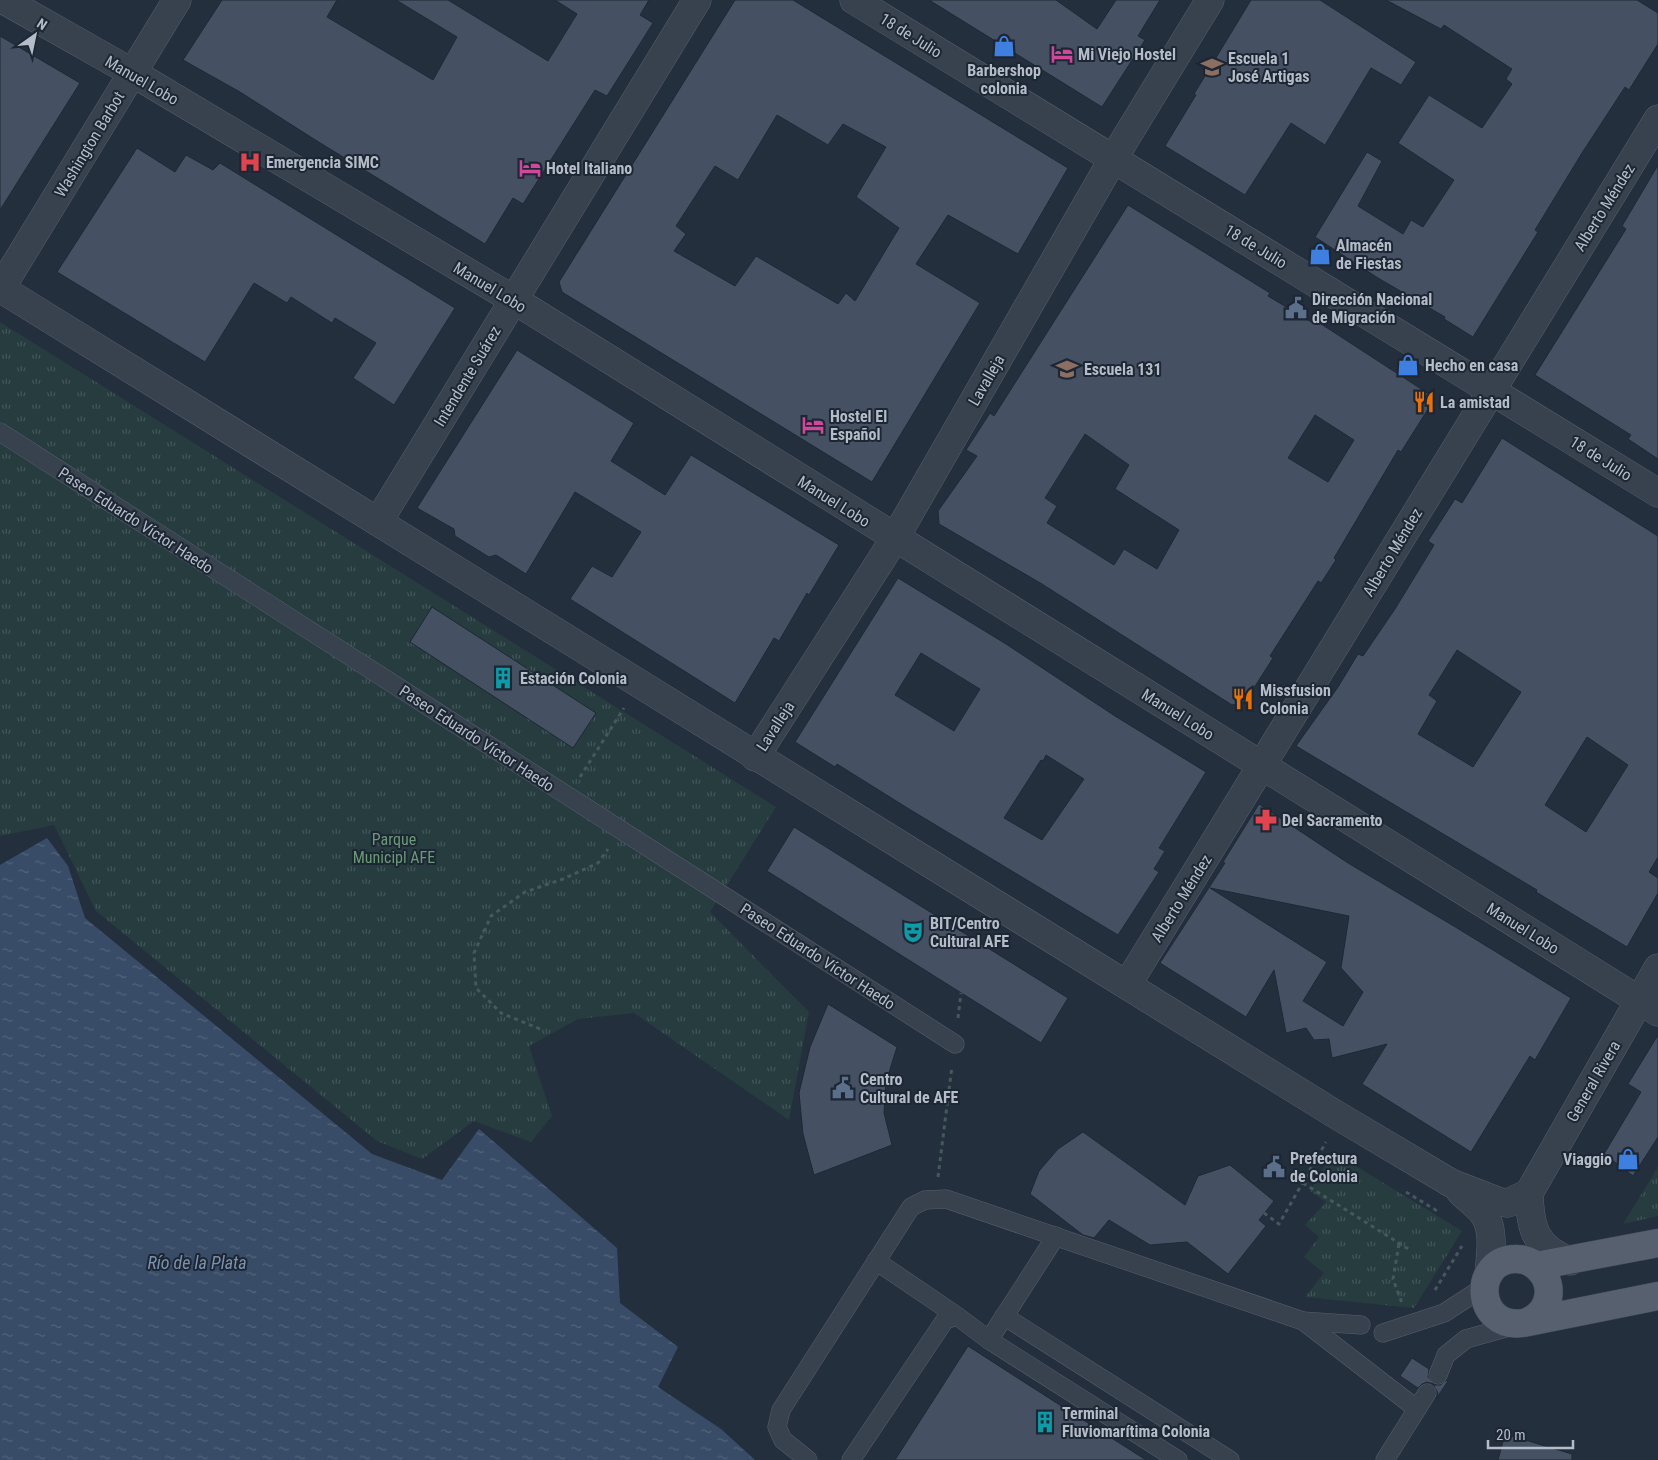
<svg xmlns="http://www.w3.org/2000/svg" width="1658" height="1460" font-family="'Roboto Condensed',sans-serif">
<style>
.park{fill:url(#park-tufts)}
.water{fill:url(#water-ripples)}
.building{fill:#455162;stroke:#1f2835;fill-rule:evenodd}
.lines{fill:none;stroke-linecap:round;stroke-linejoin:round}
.lane-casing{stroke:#565f6c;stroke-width:19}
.street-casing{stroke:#565f6c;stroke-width:29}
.primary-casing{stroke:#414a57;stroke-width:29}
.path{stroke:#44595c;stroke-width:3;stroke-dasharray:4 4;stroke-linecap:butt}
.lane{stroke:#38414e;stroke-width:18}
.street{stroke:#38414e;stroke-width:28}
.primary{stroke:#56606e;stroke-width:28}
.labels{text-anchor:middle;stroke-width:4;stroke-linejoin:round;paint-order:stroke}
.street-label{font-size:16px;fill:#b4bcc9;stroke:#1d2633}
.poi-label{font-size:16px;font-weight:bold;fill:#b4bcc9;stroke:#1d2633;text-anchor:start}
.park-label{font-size:16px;fill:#6b9a76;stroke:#1d2633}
.water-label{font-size:18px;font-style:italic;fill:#7c92b1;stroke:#1d2633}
</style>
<defs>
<pattern id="park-tufts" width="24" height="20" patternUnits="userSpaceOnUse" patternTransform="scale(1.25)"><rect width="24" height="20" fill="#263c3f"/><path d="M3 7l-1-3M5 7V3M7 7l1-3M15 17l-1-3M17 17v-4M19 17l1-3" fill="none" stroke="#435659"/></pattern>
<pattern id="water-ripples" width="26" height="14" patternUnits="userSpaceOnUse" patternTransform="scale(1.25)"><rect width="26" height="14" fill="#394c67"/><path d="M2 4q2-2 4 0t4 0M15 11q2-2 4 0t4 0" fill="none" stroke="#53647b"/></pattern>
</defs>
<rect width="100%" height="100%" fill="#242f3e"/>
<!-- park -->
<g class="park">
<polygon points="0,322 776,807 710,912 809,1012 789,1120 634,1013 578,1019 529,1046 552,1116 531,1142 474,1121 422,1159 377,1141 96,911 54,825 0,836"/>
<polygon points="1333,1152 1462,1231 1414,1308 1305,1297 1324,1273 1304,1257 1319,1237 1305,1225 1326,1202 1310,1191"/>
<polygon points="1658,1167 1658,1216 1623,1224"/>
</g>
<!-- water -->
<polygon class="water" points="47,838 68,866 85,918 372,1154 442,1180 479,1129 617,1248 620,1303 678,1347 658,1387 721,1429 755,1460 0,1460 0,865"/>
<!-- building -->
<g class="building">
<polygon points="222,0 337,0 327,17 433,80 457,37 396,0 448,0 548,61 577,14 555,0 649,0 640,15 653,23 607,96 595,90 523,204 513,198 485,244 317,141 240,92 183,60"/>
<path d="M 735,0 L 793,0 L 1068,168 L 1018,254 L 948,215 L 916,264 L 980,303 L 872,482 L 562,292 L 559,282 ZM 777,115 L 828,145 L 843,124 L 886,147 L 856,197 L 899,228 L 855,301 L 846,293 L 838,304 L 756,256 L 735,286 L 674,251 L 686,234 L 676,226 L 715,166 L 738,180 Z"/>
<polygon points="929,0 1056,0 1097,29 1116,0 1160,0 1138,36 1145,40 1102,107"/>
<polygon points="1251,0 1320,0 1416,62 1401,85 1371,68 1325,145 1291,123 1245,195 1165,146 1196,95 1194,94"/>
<polygon points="1386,0 1637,0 1658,13 1658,44 1629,90 1625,87 1582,153 1535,230 1538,232 1473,337 1444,319 1445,317 1378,278 1315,237 1367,152 1382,161 1358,206 1403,234 1411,220 1423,227 1454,180 1398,143 1429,95 1482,128 1512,84 1506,79 1512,69 1444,25 1441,29"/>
<polygon points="0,36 80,83 0,210"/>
<polygon points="137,148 175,172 186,155 213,170 220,163 455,308 394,405 353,378 376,343 335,318 332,323 291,297 287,303 254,283 205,362 57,272"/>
<polygon points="1658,165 1658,459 1628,439 1631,435 1535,375 1626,229 1622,226"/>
<path d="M 1128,205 L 1270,293 L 1268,296 L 1313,323 L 1315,320 L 1435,398 L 1401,452 L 1398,450 L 1334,558 L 1336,560 L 1321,583 L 1318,581 L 1270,656 L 1273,658 L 1245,702 L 1232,705 L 1042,584 L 939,524 L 938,511 L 977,456 L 966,450 L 990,413 L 994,416 ZM 1315,415 L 1354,440 L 1328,482 L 1288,458 ZM 1085,434 L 1129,465 L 1115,489 L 1179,530 L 1157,569 L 1124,549 L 1114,565 L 1047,523 L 1057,506 L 1045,498 Z"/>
<polygon points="517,350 634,423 611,461 665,495 691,455 839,545 809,595 807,593 779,641 774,638 735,703 570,599 592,566 612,577 641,532 575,492 526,574 496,555 489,557 455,536 454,529 417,508"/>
<path d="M 1502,438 L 1658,536 L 1658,857 L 1649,872 L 1658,878 L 1658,893 L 1627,947 L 1536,892 L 1537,890 L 1296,746 L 1338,687 L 1358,654 L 1363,656 L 1395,609 L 1434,545 L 1428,541 L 1455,499 L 1462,503 ZM 1457,650 L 1521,692 L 1473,767 L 1418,734 L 1437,701 L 1429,695 ZM 1587,737 L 1628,765 L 1586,832 L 1545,805 Z"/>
<path d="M 898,578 L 1006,644 L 1115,716 L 1206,772 L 1159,848 L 1165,851 L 1154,869 L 1159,872 L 1118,935 L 909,809 L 837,764 L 835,767 L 795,742 ZM 921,653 L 980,689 L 954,731 L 895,695 ZM 1046,755 L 1084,779 L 1042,840 L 1004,818 L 1041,760 L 1043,761 Z"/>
<polygon points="432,607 596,713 573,748 410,642"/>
<path d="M 1259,804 L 1348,863 L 1457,928 L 1571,998 L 1535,1060 L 1530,1056 L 1471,1152 L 1362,1084 L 1387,1044 L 1332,1058 L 1329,1039 L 1314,1040 L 1306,1028 L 1286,1033 L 1274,970 L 1246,1017 L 1160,963 L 1225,863 L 1223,862 ZM 1210,888 L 1349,916 L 1341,968 L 1363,992 L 1343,1026 L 1303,1001 L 1327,962 Z"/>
<polygon points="794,827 1068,998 1041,1043 767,871"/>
<polygon points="828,1004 897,1047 886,1082 884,1113 892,1145 814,1175 803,1134 799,1093 810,1047"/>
<polygon points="1658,1035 1658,1137 1633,1176 1604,1154 1641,1092 1628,1084"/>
<polygon points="1083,1132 1185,1205 1198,1176 1230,1165 1274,1201 1259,1220 1266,1226 1228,1274 1187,1242 1150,1245 1109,1220 1094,1238 1083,1235 1030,1194 1039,1171 1058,1149"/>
<polygon points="968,1346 1027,1384 1146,1460 895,1460"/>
<polygon points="1412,1358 1429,1369 1428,1377 1434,1385 1440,1385 1447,1380 1448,1381 1436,1399 1438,1393 1433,1384 1427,1382 1422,1384 1418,1388 1400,1376"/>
<polygon points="1505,1434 1572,1454 1572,1460 1498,1460"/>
</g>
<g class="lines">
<!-- lane casing -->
<g class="lane-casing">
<g id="lane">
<polyline points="0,432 955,1044"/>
<polyline points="1056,1236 989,1340 1178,1460"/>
<polyline points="876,1261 957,1316"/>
<polyline points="1004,1316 1230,1460"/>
<polyline points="1303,1321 1417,1409"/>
<polyline points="1383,1333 1444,1313 1484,1287"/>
<polyline points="1438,1375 1446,1355 1466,1339 1516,1325"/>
<polyline points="808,1460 783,1440 777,1427 781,1410 911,1207 925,1200 946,1199 1303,1321 1361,1325"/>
<polyline points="851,1460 945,1320 957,1316 989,1340"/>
<polyline points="1385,1460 1427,1393"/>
</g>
</g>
<!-- street casing -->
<g class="street-casing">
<g id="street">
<polyline points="4,0 133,73 514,300 1658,1012"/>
<polyline points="854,0 1658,493"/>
<polyline points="0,288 1335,1114 1451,1183 1500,1202 1508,1203 1529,1193"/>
<polyline points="1,288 177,0"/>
<polyline points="378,522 697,0"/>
<polyline points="755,757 895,538 1113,159 1210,0"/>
<polyline points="1127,985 1658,119"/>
<path d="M 1460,1191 C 1467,1199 1480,1207 1485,1216 C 1495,1232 1490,1257 1489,1274"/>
<polyline points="1529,1193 1658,968"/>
<path d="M 1529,1193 C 1530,1228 1535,1248 1570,1261"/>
</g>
</g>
<!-- primary casing -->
<g class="primary-casing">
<g id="primary">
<polyline points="1536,1266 1658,1243"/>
<path d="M 1529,1321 C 1550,1312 1555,1286 1540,1270 C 1534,1263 1525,1259 1516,1259 C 1471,1259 1475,1330 1523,1323 L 1658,1296"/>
</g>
</g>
<!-- path -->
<g class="path">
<polyline points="580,777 624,708"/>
<polyline points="958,1018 961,993"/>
<polyline points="540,1029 501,1013 476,988 474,953 491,916 525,892 563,879 598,863 608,849"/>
<polyline points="938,1177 952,1066"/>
<polyline points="1303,1183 1410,1250"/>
<polyline points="1406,1192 1439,1212"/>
<polyline points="1264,1213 1279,1224 1326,1142"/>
<polyline points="1399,1244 1393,1279 1402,1303"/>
<polyline points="1435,1290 1462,1246"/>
</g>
<!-- lane -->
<use href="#lane" class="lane"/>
<!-- street -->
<use href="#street" class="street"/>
<!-- primary -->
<use href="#primary" class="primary"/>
</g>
<!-- icons -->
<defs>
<g id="shop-bare" transform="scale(1.725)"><path d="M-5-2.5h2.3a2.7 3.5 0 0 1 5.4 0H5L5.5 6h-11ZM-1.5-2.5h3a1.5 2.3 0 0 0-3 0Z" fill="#3f7fe0" stroke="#1d2633" stroke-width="2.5" paint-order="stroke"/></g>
<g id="hotel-bare" transform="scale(1.725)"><path d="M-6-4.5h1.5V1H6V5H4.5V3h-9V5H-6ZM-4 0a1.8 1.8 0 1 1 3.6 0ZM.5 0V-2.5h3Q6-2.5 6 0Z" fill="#d1479c" stroke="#1d2633" stroke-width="2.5" paint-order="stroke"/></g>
<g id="school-bare" transform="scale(1.725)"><path d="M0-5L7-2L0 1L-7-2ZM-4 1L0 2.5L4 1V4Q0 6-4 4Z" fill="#8d6e63" stroke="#1d2633" stroke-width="2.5" paint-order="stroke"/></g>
<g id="hospital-bare" transform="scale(1.725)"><path d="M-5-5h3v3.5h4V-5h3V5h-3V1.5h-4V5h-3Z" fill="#e0444e" stroke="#1d2633" stroke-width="2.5" paint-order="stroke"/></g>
<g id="civic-bare" transform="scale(1.725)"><path d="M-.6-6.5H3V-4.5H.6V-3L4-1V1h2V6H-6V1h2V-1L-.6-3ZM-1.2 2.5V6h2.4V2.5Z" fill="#5c6f8a" stroke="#1d2633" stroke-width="2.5" paint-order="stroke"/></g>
<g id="restaurant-bare" transform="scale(1.725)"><path d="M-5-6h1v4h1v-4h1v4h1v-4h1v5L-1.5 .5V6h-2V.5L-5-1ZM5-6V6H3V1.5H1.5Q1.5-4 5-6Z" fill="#e8710a" stroke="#1d2633" stroke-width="2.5" paint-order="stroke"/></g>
<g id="building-bare" transform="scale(1.725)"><path d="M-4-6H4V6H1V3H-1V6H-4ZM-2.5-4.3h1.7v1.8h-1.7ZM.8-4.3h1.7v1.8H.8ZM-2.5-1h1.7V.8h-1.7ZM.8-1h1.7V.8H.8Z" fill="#0f9aa8" stroke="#1d2633" stroke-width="2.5" paint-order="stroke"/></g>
<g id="pharmacy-bare" transform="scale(1.725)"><path d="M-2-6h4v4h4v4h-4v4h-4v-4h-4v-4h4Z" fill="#e0444e" stroke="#1d2633" stroke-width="2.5" paint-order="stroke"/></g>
<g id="theatre-bare" transform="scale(1.725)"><path d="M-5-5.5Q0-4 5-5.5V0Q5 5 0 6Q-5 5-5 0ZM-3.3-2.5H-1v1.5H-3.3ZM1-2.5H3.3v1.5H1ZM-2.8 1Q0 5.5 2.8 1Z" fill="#0f9aa8" stroke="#1d2633" stroke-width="2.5" paint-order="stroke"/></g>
</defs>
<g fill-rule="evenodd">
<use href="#shop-bare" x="1004" y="46"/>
<use href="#hotel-bare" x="1062" y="54"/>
<use href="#school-bare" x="1212" y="67"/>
<use href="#hospital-bare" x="250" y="162"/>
<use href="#hotel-bare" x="530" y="168"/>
<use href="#shop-bare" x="1320" y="254"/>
<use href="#civic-bare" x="1296" y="308"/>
<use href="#shop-bare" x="1408" y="365"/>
<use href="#school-bare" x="1067" y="369"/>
<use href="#restaurant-bare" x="1424" y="402"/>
<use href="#hotel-bare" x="813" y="425"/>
<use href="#building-bare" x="503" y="678"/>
<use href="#restaurant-bare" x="1243" y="699"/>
<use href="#pharmacy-bare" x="1266" y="820"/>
<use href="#theatre-bare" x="913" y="932"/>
<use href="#civic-bare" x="843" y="1088"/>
<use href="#shop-bare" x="1628" y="1159"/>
<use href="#civic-bare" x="1274" y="1167"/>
<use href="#building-bare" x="1045" y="1422"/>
</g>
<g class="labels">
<!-- street labels -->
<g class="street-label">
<text transform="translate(911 35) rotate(32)" y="6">18 de Julio</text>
<text transform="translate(142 80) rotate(30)" y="6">Manuel Lobo</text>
<text transform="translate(89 144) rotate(-59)" y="6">Washington Barbot</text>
<text transform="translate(1604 207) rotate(-58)" y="6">Alberto Méndez</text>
<text transform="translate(1256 246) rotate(31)" y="6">18 de Julio</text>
<text transform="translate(490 287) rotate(31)" y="6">Manuel Lobo</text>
<text transform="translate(467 376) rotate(-59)" y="6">Intendente Suárez</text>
<text transform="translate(986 380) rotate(-60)" y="6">Lavalleja</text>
<text transform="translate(1601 458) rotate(32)" y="6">18 de Julio</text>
<text transform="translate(834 501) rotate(32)" y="6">Manuel Lobo</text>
<text transform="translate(136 520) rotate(33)" y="6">Paseo Eduardo Víctor Haedo</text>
<text transform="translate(1392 552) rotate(-59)" y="6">Alberto Méndez</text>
<text transform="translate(1178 714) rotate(32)" y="6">Manuel Lobo</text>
<text transform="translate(775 726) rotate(-57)" y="6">Lavalleja</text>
<text transform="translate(477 738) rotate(33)" y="6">Paseo Eduardo Víctor Haedo</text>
<text transform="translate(1181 898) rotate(-58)" y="6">Alberto Méndez</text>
<text transform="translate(1523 928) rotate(32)" y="6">Manuel Lobo</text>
<text transform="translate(818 956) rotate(33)" y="6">Paseo Eduardo Víctor Haedo</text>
<text transform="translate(1593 1081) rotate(-60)" y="6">General Rivera</text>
</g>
<!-- poi labels -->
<g class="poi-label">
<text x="1078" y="60">Mi Viejo Hostel</text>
<text x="1228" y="64">Escuela 1<tspan x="1228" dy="18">José Artigas</tspan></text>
<text x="1004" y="76" text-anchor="middle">Barbershop<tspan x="1004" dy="18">colonia</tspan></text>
<text x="266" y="168">Emergencia SIMC</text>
<text x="546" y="174">Hotel Italiano</text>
<text x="1336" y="251">Almacén<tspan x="1336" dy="18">de Fiestas</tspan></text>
<text x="1312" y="305">Dirección Nacional<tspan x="1312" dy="18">de Migración</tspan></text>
<text x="1425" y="371">Hecho en casa</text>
<text x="1084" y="375">Escuela 131</text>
<text x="1440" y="408">La amistad</text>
<text x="830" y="422">Hostel El<tspan x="830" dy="18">Español</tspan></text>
<text x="520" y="684">Estación Colonia</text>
<text x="1260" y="696">Missfusion<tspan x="1260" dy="18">Colonia</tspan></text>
<text x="1282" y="826">Del Sacramento</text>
<text x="930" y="929">BIT/Centro<tspan x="930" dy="18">Cultural AFE</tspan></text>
<text x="860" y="1085">Centro<tspan x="860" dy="18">Cultural de AFE</tspan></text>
<text x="1290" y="1164">Prefectura<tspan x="1290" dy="18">de Colonia</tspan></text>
<text x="1612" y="1165" text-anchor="end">Viaggio</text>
<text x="1062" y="1419">Terminal<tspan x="1062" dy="18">Fluviomarítima Colonia</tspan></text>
</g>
<!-- park labels -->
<g class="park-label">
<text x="394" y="845">Parque<tspan x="394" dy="18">Municipl AFE</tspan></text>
</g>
<!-- water labels -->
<g class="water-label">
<text x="197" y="1269">Río de la Plata</text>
</g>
</g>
<!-- north arrow -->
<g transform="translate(35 35) rotate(33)" stroke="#1d2633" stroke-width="4" paint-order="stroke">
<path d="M0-4L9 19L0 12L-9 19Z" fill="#b4bcc9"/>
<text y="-8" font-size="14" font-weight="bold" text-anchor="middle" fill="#b4bcc9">N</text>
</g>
<!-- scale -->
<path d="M1488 1440v8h85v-8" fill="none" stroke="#b4bcc9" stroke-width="2.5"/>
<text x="1496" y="1440" font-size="15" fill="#b4bcc9" stroke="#1d2633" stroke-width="4" paint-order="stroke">20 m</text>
</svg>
